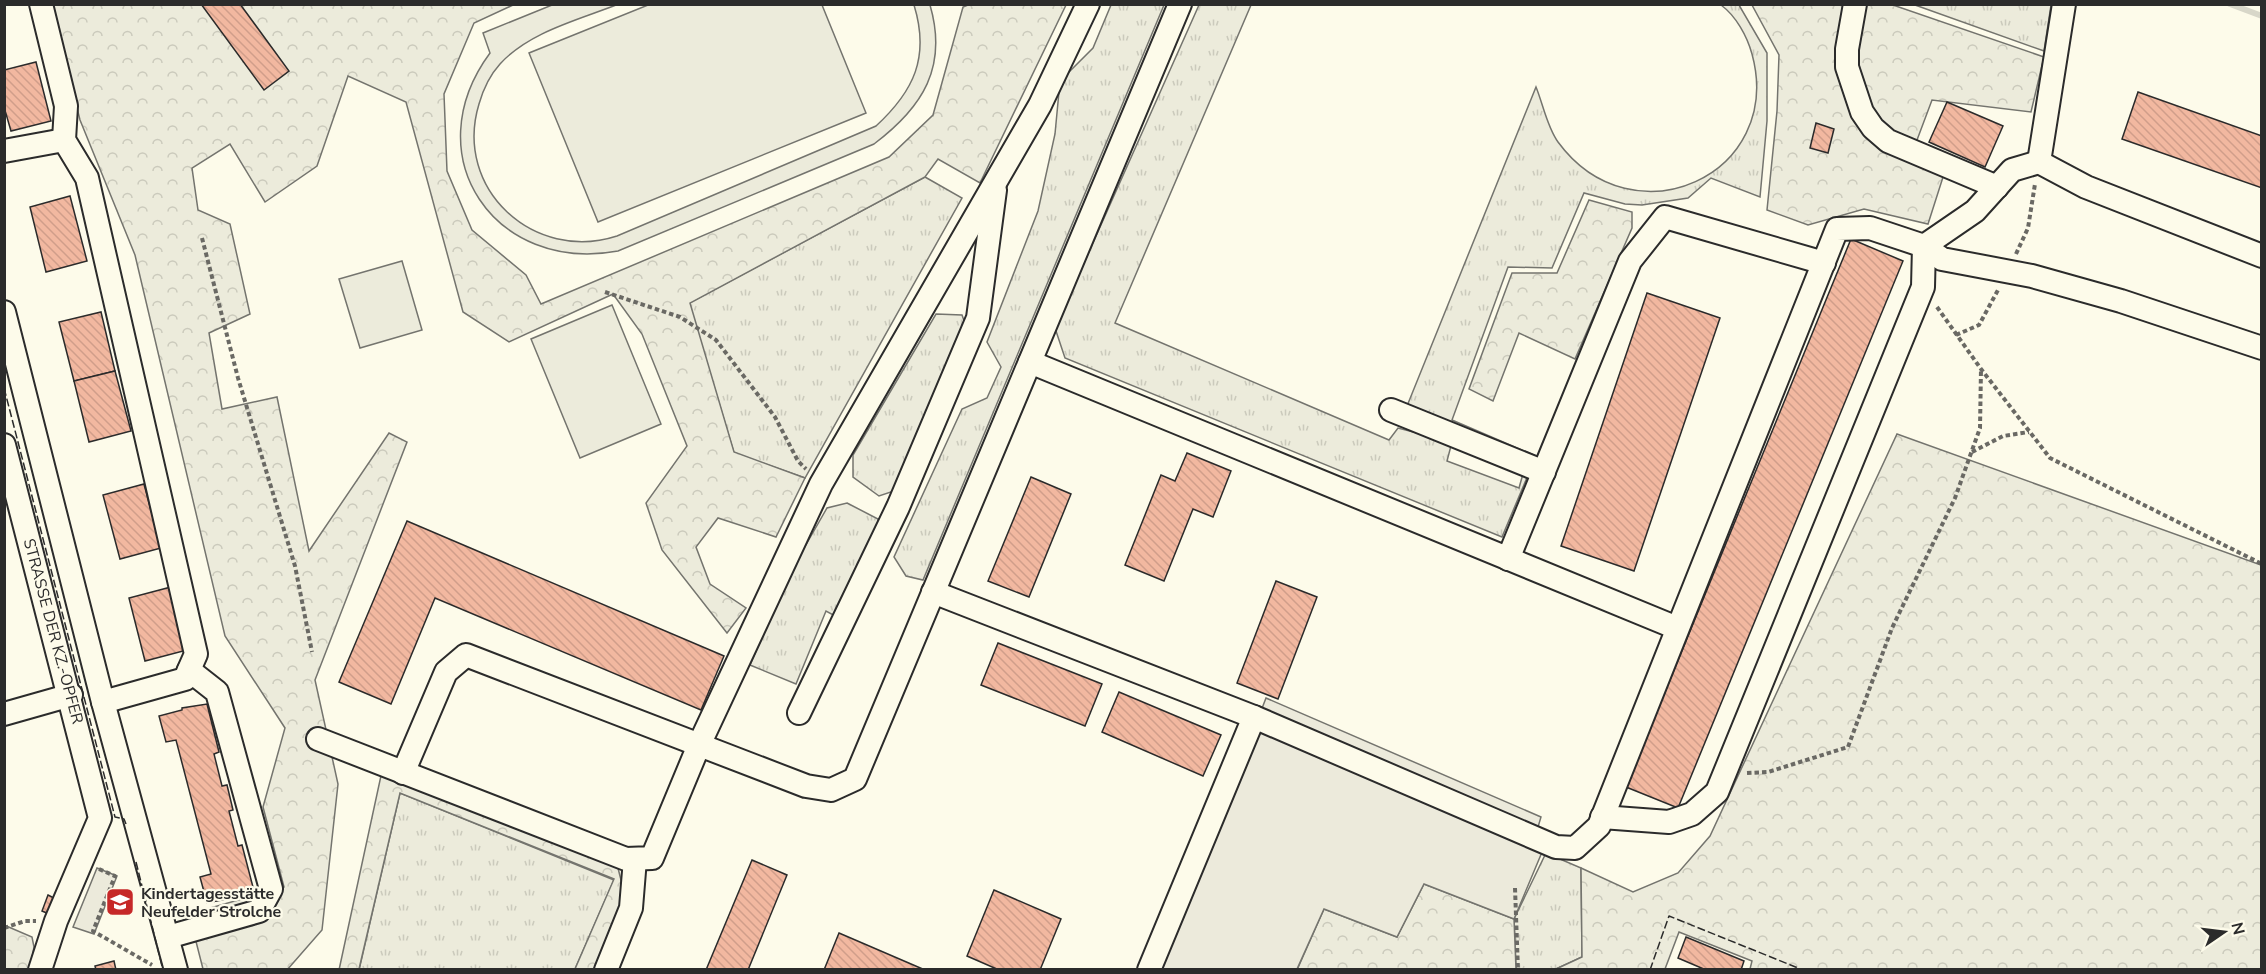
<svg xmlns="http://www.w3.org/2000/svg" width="2266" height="974" font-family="'Nunito Sans',sans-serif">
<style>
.grass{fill:url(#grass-tufts);stroke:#74746e;stroke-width:1.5}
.forest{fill:url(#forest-crowns);stroke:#74746e;stroke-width:1.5}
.pitch{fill:#ecebdb;stroke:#74746e;stroke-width:1.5}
.parking{fill:#eceadb;stroke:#74746e;stroke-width:1.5}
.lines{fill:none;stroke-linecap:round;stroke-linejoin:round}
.stream{stroke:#d8d7c9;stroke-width:6}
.building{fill:url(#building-back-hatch);stroke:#2b2b2b;stroke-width:1.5}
.minor-casing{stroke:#2b2b2b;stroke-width:26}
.path{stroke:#6a6964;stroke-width:4;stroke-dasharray:4.5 3;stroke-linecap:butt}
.minor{stroke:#fdfbea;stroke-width:22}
.fence{stroke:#2b2b2b;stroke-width:1.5;stroke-dasharray:8 3;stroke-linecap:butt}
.labels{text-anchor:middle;stroke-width:4.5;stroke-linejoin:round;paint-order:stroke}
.street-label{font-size:16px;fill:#2b2b2b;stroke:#fdfbea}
.poi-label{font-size:16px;font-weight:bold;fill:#2b2b2b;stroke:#fdfbea;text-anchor:start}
</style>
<defs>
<pattern id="grass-tufts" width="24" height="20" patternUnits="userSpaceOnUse" patternTransform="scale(1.5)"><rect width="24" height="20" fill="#ecebdb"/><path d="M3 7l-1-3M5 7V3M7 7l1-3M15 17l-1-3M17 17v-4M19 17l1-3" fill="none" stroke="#cbcabc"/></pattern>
<pattern id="forest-crowns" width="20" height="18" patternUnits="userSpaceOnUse" patternTransform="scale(1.5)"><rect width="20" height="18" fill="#ecebdb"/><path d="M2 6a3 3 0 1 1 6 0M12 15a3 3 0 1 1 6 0" fill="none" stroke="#cbcabc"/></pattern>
<pattern id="building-back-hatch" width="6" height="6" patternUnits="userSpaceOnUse" patternTransform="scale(1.5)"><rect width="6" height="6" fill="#f2b8a0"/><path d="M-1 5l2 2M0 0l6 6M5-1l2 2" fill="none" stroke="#d09e8a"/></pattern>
</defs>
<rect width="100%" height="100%" fill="#fdfbea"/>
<!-- grass -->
<g class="grass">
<polygon points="1111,5 1164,5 923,580 906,576 894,557 962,409 987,398 1001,367 987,342 1038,211 1055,134 1060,81 1093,48"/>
<path d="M 1199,5 L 1251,5 L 1115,323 L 1389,440 L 1398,428 L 1452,442 L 1447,461 L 1519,488 L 1528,456 L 1407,406 L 1536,87 C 1543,104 1547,127 1558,142 C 1633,244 1785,175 1752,54 C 1747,36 1736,16 1721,5 L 1739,5 L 1767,53 L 1767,121 L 1760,197 L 1711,178 L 1688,198 L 1642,205 L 1625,204 L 1584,193 L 1552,268 L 1508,267 L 1452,420 L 1536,456 L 1502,537 L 1065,358 L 1055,328 Z"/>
<polygon points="1915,5 2051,5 2044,51"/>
<polygon points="925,177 962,198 805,478 734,453 689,303"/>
<polygon points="936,314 962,315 967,329 897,490 879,496 853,477 853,455"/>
<polygon points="847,503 878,519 880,530 837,617 826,611 796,684 750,665 791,571 827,508"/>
<polygon points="400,793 614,880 575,969 359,970"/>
<polygon points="1546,853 1581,868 1582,957 1556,969 1516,969 1514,919"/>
</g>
<!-- forest -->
<g class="forest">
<polygon points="51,5 513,5 474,23 444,94 447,171 472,230 526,275 541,304 889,157 933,115 963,7 968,5 1066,5 980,183 938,159 925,177 690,303 734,452 805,478 776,537 718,518 696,547 710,584 746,608 727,633 662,550 646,503 687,446 642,334 613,294 509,342 463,312 406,102 348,76 317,166 265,202 230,144 192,168 198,210 230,224 250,314 209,333 222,409 277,397 309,551 389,433 407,442 315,680 338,784 322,930 287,970 203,969 189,914 284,887 263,807 285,728 225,636 135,255 80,120"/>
<polygon points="1752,5 1893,5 2044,57 2031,112 1932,100 1914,148 1944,174 1928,224 1864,209 1808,225 1767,210 1777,111 1779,55"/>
<polygon points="1589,200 1632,212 1632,228 1575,359 1519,333 1493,401 1469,389 1512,273 1557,273"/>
<polygon points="1897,434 2261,565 2261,969 1750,969 1752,961 1679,932 1665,969 1556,969 1582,957 1581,868 1633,892 1678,873 1710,836"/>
<polygon points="382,771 618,868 625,896 594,969 575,969 614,879 400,793 359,969 339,970"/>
<polygon points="1424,884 1514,919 1516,969 1297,970 1324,909 1397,937"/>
<polygon points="4,925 32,937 34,947 30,969 5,969"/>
</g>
<!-- pitch -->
<g class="pitch">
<path d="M 552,5 L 616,5 C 578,20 529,32 500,64 C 490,75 483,90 479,104 C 453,189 534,263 617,236 L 876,126 C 914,91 930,57 914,5 L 930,5 C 948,67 923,107 874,144 L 618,251 C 495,274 414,156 490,53 L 483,33 Z"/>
<polygon points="648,5 822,5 866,113 598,222 529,53"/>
<polygon points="402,261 422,330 360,348 339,279"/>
<polygon points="612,305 661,424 580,458 531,339"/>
</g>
<!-- parking -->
<g class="parking">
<polygon points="1266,698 1541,817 1538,827 1550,833 1514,919 1424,884 1397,937 1324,909 1297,969 1161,970"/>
<polygon points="97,868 117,876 94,934 73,927"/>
</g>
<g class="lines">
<!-- stream -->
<polyline class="stream" points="2230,4 2262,16"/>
</g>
<!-- building -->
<g class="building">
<polygon points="201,4 240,4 289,71 264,90"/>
<polygon points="36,62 51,121 11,131 4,107 4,70"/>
<polygon points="2138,92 2262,136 2262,188 2122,139"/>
<polygon points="1947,102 2003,126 1985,167 1929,142"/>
<polygon points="1816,123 1834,129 1828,153 1810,148"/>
<polygon points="70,196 87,261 46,272 30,207"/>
<polygon points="1851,239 1903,261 1678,808 1626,787"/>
<polygon points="1647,293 1720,318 1634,571 1561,546"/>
<polygon points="101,312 115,371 74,381 59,322"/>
<polygon points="115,371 131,431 89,442 74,381"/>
<polygon points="1187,453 1231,471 1213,517 1193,509 1164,581 1125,565 1161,475 1175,481"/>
<polygon points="1031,477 1071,494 1029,597 988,581"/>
<polygon points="144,484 161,548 120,559 103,495"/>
<polygon points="407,521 724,656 701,710 435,598 391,704 339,682"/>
<polygon points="1276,581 1317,597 1278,699 1237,683"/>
<polygon points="171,587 187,650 145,661 129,598"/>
<polygon points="998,643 1102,684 1085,726 981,685"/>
<polygon points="1119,692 1221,735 1203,776 1102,732"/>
<polygon points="207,704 219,752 214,754 222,786 227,785 233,810 229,811 238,846 242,845 254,891 242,894 243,896 207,903 200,877 211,874 176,740 166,742 159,716 182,710 182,708"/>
<polygon points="752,860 787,875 748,970 706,970"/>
<polygon points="994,890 1061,919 1040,970 999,970 967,956"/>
<polygon points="48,895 56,899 49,914 42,911"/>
<polygon points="839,933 925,970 824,970"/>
<polygon points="1686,937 1744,961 1741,970 1706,970 1678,958"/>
<polygon points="114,961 116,970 96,970 95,966"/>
</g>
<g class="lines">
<!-- minor casing -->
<g class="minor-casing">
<g id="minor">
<polyline points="41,4 66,106 64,140 87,178 196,654 185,679 103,702"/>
<polyline points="1855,4 1847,49 1847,67 1862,112 1873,128 1888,141 1997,187"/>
<polyline points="2064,4 2039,162 2086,187 2262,256"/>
<polyline points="4,151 64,140"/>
<polyline points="1924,246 1942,259 2032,276 2121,301 2262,348"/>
<polyline points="4,312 103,702 176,970"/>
<polyline points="1030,362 1677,628"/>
<polyline points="1391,410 1544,472"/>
<polyline points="4,445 100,818 56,921 40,970"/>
<polyline points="1508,559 1630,261 1665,217 1824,263"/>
<polyline points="933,592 1254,717 1556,847 1575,848 1599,826 1837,229 1870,228 1924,246 1975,211 2012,170 2039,162"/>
<polyline points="799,713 898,507 978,318 995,190"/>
<polyline points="4,714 71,695"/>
<polyline points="318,739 626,859 652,858 699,745 821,484 1040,105 1088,4"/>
<polyline points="403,773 446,672 466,655 806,786 831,790 855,779 1180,4"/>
<polyline points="1602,817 1669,822 1692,814 1717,792 1923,287 1924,246"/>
<polyline points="168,937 259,911 271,889 217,692 189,670"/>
<polyline points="606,970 631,908 635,859"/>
<polyline points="1149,970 1254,717"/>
</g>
</g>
<!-- path -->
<g class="path">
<polyline points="202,238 238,378 295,566 312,652"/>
<polyline points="2016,254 2028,228 2035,184"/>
<polyline points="605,292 680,317 716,340 775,417 798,461 806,469"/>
<polyline points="1937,307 1981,369 2050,458 2262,564"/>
<polyline points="1956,335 1979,325 1998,290"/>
<polyline points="1972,452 2003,436 2029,432"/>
<polyline points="1747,773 1768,772 1848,747 1892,628 1955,498 1980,428 1981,369"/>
<polyline points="99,869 115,876 93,931 152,965"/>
<polyline points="1515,888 1518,970"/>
<polyline points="4,928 25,921 36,921"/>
</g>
<!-- minor -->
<use href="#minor" class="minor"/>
<!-- fence -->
<g class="fence">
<polyline points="4,388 115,817 124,819 126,824"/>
<polyline points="136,862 163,970"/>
<polyline points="1650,970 1669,916 1803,970"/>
</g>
</g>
<!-- icons -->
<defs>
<g id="school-square" transform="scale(1.5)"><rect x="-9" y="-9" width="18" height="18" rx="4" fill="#c62828" stroke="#fdfbea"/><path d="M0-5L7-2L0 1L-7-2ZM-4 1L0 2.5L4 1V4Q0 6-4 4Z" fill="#fff"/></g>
</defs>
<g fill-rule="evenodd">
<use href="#school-square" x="120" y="902"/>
</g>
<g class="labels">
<!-- street labels -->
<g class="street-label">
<text transform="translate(54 631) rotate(75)" y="6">STRASSE DER KZ.-OPFER</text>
</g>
<!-- poi labels -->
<g class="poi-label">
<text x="141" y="899">Kindertagesstätte<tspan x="141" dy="18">Neufelder Strolche</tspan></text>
</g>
</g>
<!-- border -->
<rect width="2266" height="974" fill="none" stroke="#2b2b2b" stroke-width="12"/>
<!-- north arrow -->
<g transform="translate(2224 932) rotate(76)" stroke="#fdfbea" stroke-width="4.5" paint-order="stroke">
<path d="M0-4.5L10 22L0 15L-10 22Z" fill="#2b2b2b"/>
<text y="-9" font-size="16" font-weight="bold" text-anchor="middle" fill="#2b2b2b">N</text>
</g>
</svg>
